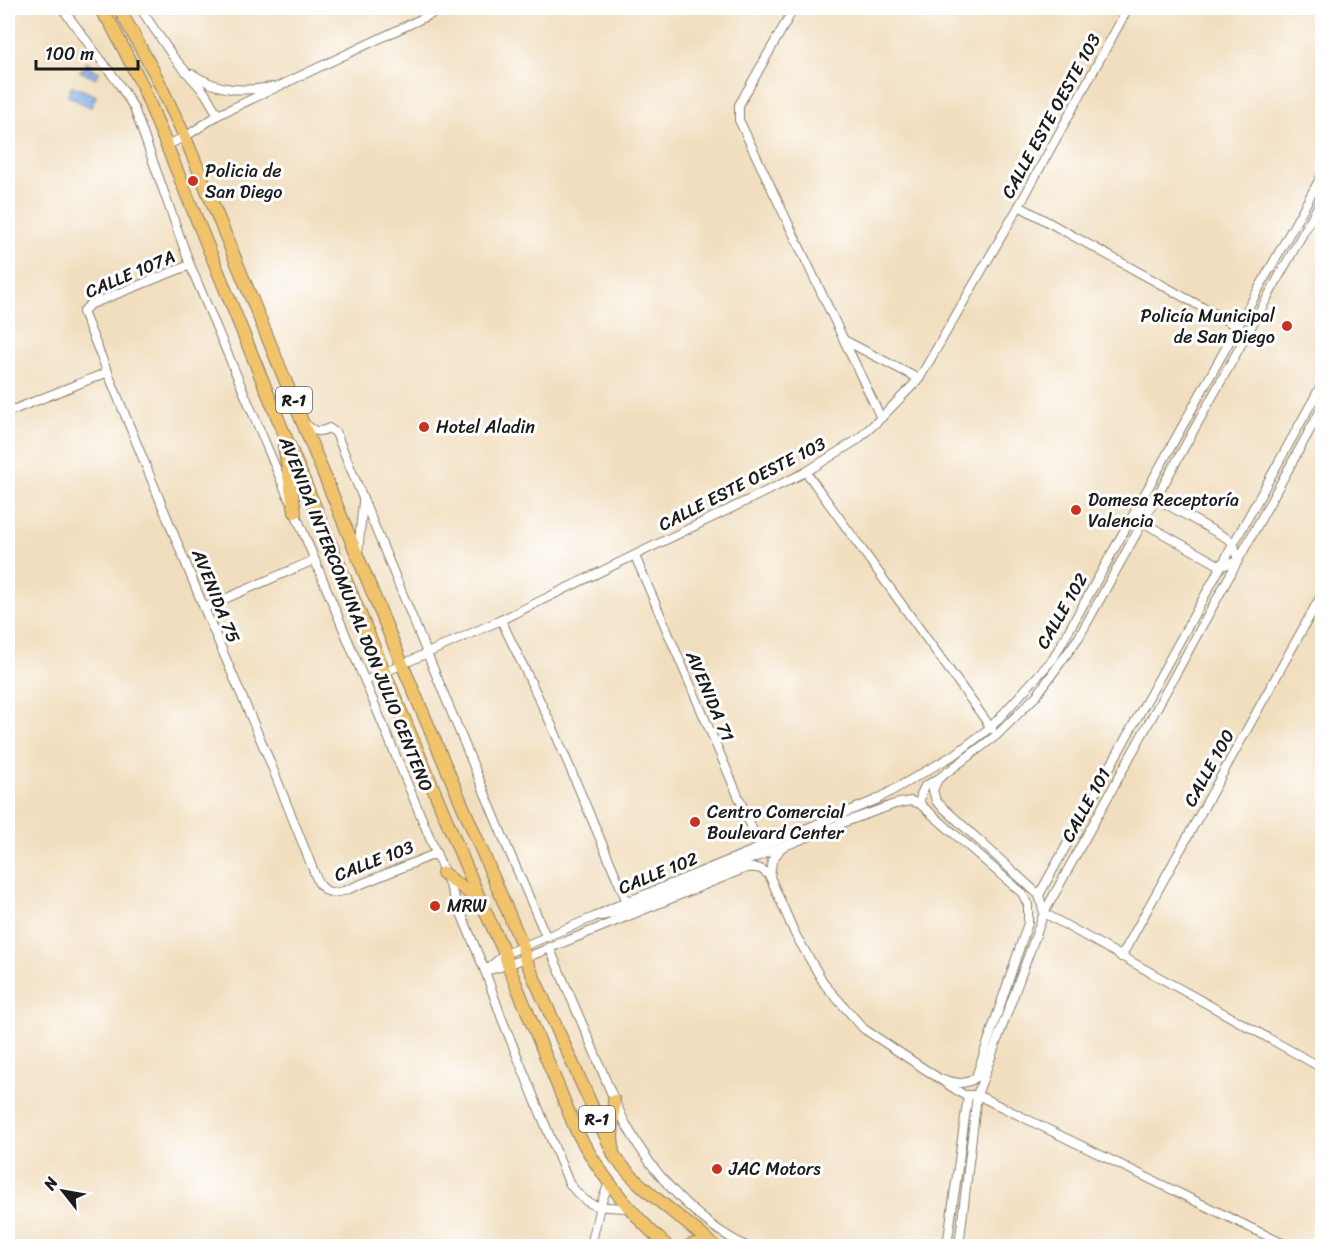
<svg xmlns="http://www.w3.org/2000/svg" width="1330" height="1254" font-family="Sriracha,sans-serif">
<style>
.water{fill:url(#water-waves);stroke:#526a88;stroke-width:1.5}
.lines{fill:none;stroke-linecap:round;stroke-linejoin:round}
.street-casing{stroke:#867d6d;stroke-width:10}
.primary-casing{stroke:#867d6d;stroke-width:14}
.street{stroke:#fff;stroke-width:8}
.primary{stroke:#f1c36a;stroke-width:12}
.poi-dot{fill:#c8321e;stroke:#fff;stroke-width:2}
.labels{text-anchor:middle;stroke-width:6;stroke-linejoin:round;paint-order:stroke}
.shield{fill:#fff;stroke:#606060;stroke-width:1.5}
.shield-label{font-size:16px;font-weight:bold;fill:#1c1c1c}
.street-label{font-size:18px;fill:#1c1c1c;stroke:#fff}
.poi-label{font-size:18px;fill:#1c1c1c;stroke:#fff;text-anchor:start}
</style>
<defs>
<pattern id="water-waves" width="16" height="10" patternUnits="userSpaceOnUse" patternTransform="scale(1.5)"><rect width="16" height="10" fill="#88b8f4"/><path d="M0 5q4-4 8 0t8 0" fill="none" stroke="#6e95c5"/></pattern>
</defs>
<rect width="100%" height="100%" fill="#fff"/>
<filter id="ink" filterUnits="userSpaceOnUse"><feTurbulence type="fractalNoise" baseFrequency=".0167" numOctaves="2"/><feDisplacementMap in="SourceGraphic" scale="12" xChannelSelector="R" yChannelSelector="G"/><feConvolveMatrix kernelMatrix="1 2 1 2 8 2 1 2 1" color-interpolation-filters="sRGB"/></filter>
<filter id="wash" filterUnits="userSpaceOnUse"><feTurbulence type="fractalNoise" baseFrequency=".008" numOctaves="4" result="noise"/><feDisplacementMap in="SourceGraphic" scale="24" xChannelSelector="R" yChannelSelector="G"/><feGaussianBlur stdDeviation="1.35" result="paint"/><feColorMatrix in="noise" values="0 0 0 0 0 0 0 0 0 0 0 0 0 0 0 0 0 1.4 0 .05"/><feComposite in="paint" operator="in"/></filter>
<g filter="url(#wash)">
<rect width="100%" height="100%" fill="#f1debe"/>
<!-- water -->
<g class="water">
<polygon points="87,63 91,64 91,68 99,72 95,78 80,71 85,68"/>
<polygon points="72,86 96,96 91,107 68,96"/>
</g>
</g>
<g filter="url(#ink)">
<g class="lines">
<!-- street casing -->
<g class="street-casing">
<g id="street">
<polyline points="62,8 119,84 134,108 190,265 289,499"/>
<polyline points="140,8 174,58 205,93 218,115"/>
<polyline points="794,8 739,105 739,120 881,418"/>
<path d="M 192,74 C 219,91 240,92 272,87"/>
<polyline points="167,145 185,137 218,115 444,8"/>
<polyline points="1019,206 1238,327"/>
<path d="M 190,265 L 89,305 L 83,312 L 204,608 L 268,757 L 318,882 C 326,893 331,894 344,891 L 435,854"/>
<polyline points="846,341 919,379"/>
<polyline points="8,412 108,372"/>
<path d="M 306,424 C 314,432 319,433 329,428 L 336,433 L 508,849 L 546,936"/>
<polyline points="806,472 992,729"/>
<polygon points="1157,499 1230,540 1234,545 1238,561 1222,566 1217,564 1144,523 1140,506"/>
<path d="M 294,510 L 485,971 L 502,1019 L 569,1183 C 589,1210 596,1206 628,1208"/>
<polyline points="358,553 363,502"/>
<polyline points="635,556 760,847"/>
<polyline points="204,608 314,560"/>
<polyline points="501,620 553,728 627,902"/>
<polyline points="365,681 501,620 806,472 857,440 881,418 919,379 1019,206 1128,8"/>
<polyline points="938,779 933,790 936,801 1039,895 1044,913 1322,1068"/>
<polyline points="920,804 921,794 925,786 938,779 997,735 1037,695 1079,637 1322,199"/>
<polyline points="781,848 772,861 770,877 795,934 825,985 864,1029 964,1095 977,1095 1288,1246"/>
<polyline points="1039,895 1322,384"/>
<path d="M 601,916 L 615,913 L 845,822 L 895,804 L 911,801 L 920,804 L 1022,893 L 1028,905 L 1028,923 L 976,1077 C 966,1086 954,1083 943,1079"/>
<path d="M 549,947 C 563,980 577,1012 591,1044 C 603,1072 613,1101 628,1128 C 654,1176 697,1222 746,1246"/>
<polyline points="1121,957 1322,594"/>
<path d="M 489,970 L 508,965 L 746,868 C 758,867 763,868 770,877"/>
<polyline points="485,971 505,954 594,917 612,908 876,800 957,753 991,727 1053,659 1322,175"/>
<polyline points="591,1246 600,1206 609,1183"/>
<polyline points="947,1246 968,1096"/>
<polyline points="959,1246 977,1095 1044,913 1322,408"/>
</g>
</g>
<!-- primary casing -->
<g class="primary-casing">
<g id="primary">
<path d="M 99,8 L 111,24 L 142,85 L 281,426 L 481,902 L 505,954 L 508,965 L 576,1130 C 600,1175 629,1212 667,1246"/>
<path d="M 119,8 L 156,76 L 185,137 L 402,664 L 523,947 L 525,958 L 615,1157 C 643,1193 681,1216 714,1246"/>
<polyline points="284,445 295,512"/>
<polyline points="443,873 480,901"/>
<polyline points="613,1147 612,1137 614,1101"/>
<polyline points="689,1246 694,1244 702,1246"/>
</g>
</g>
<!-- street -->
<use href="#street" class="street"/>
<!-- primary -->
<use href="#primary" class="primary"/>
</g>
</g>
<!-- markers -->
<g class="poi-dot">
<circle cx="193" cy="181" r="6"/>
<circle cx="1287" cy="326" r="6"/>
<circle cx="424" cy="427" r="6"/>
<circle cx="1076" cy="510" r="6"/>
<circle cx="695" cy="822" r="6"/>
<circle cx="435" cy="906" r="6"/>
<circle cx="717" cy="1169" r="6"/>
</g>
<g class="labels">
<!-- shield labels -->
<g class="shield">
<rect x="276" y="387" width="36" height="26" rx="4.5"/>
<rect x="579" y="1106" width="36" height="26" rx="4.5"/>
</g>
<g class="shield-label">
<text x="294" y="406">R-1</text>
<text x="597" y="1125">R-1</text>
</g>
<!-- street labels -->
<g class="street-label">
<text transform="translate(1051 116) rotate(-61)" y="6">CALLE ESTE OESTE 103</text>
<text transform="translate(130 274) rotate(-23)" y="6">CALLE 107A</text>
<text transform="translate(742 484) rotate(-27)" y="6">CALLE ESTE OESTE 103</text>
<text transform="translate(216 596) rotate(68)" y="6">AVENIDA 75</text>
<text transform="translate(1062 611) rotate(-60)" y="6">CALLE 102</text>
<text transform="translate(356 614) rotate(68)" y="6">AVENIDA INTERCOMUNAL DON JULIO CENTENO</text>
<text transform="translate(710 696) rotate(67)" y="6">AVENIDA 71</text>
<text transform="translate(1209 768) rotate(-61)" y="6">CALLE 100</text>
<text transform="translate(1086 805) rotate(-61)" y="6">CALLE 101</text>
<text transform="translate(374 861) rotate(-21)" y="6">CALLE 103</text>
<text transform="translate(658 873) rotate(-22)" y="6">CALLE 102</text>
</g>
<!-- poi labels -->
<g class="poi-label">
<text x="205" y="177">Policia de<tspan x="205" dy="21">San Diego</tspan></text>
<text x="1275" y="322" text-anchor="end">Policía Municipal<tspan x="1275" dy="21">de San Diego</tspan></text>
<text x="436" y="433">Hotel Aladin</text>
<text x="1088" y="506">Domesa Receptoría<tspan x="1088" dy="21">Valencia</tspan></text>
<text x="707" y="818">Centro Comercial<tspan x="707" dy="21">Boulevard Center</tspan></text>
<text x="447" y="912">MRW</text>
<text x="729" y="1175">JAC Motors</text>
</g>
</g>
<!-- margin -->
<rect width="1330" height="1254" fill="none" stroke="#fff" stroke-width="30"/>
<!-- north arrow -->
<g transform="translate(63 1191) rotate(301)" stroke="#ffffff" stroke-width="4.5" paint-order="stroke">
<path d="M0-4.5L10 22L0 15L-10 22Z" fill="#1c1c1c"/>
<text y="-9" font-size="16" font-weight="bold" text-anchor="middle" fill="#1c1c1c">N</text>
</g>
<!-- scale -->
<path d="M36 60v9h102v-9" fill="none" stroke="#1c1c1c" stroke-width="3"/>
<text x="45" y="60" font-size="18" fill="#1c1c1c" stroke="#ffffff" stroke-width="4.5" paint-order="stroke">100 m</text>
</svg>
